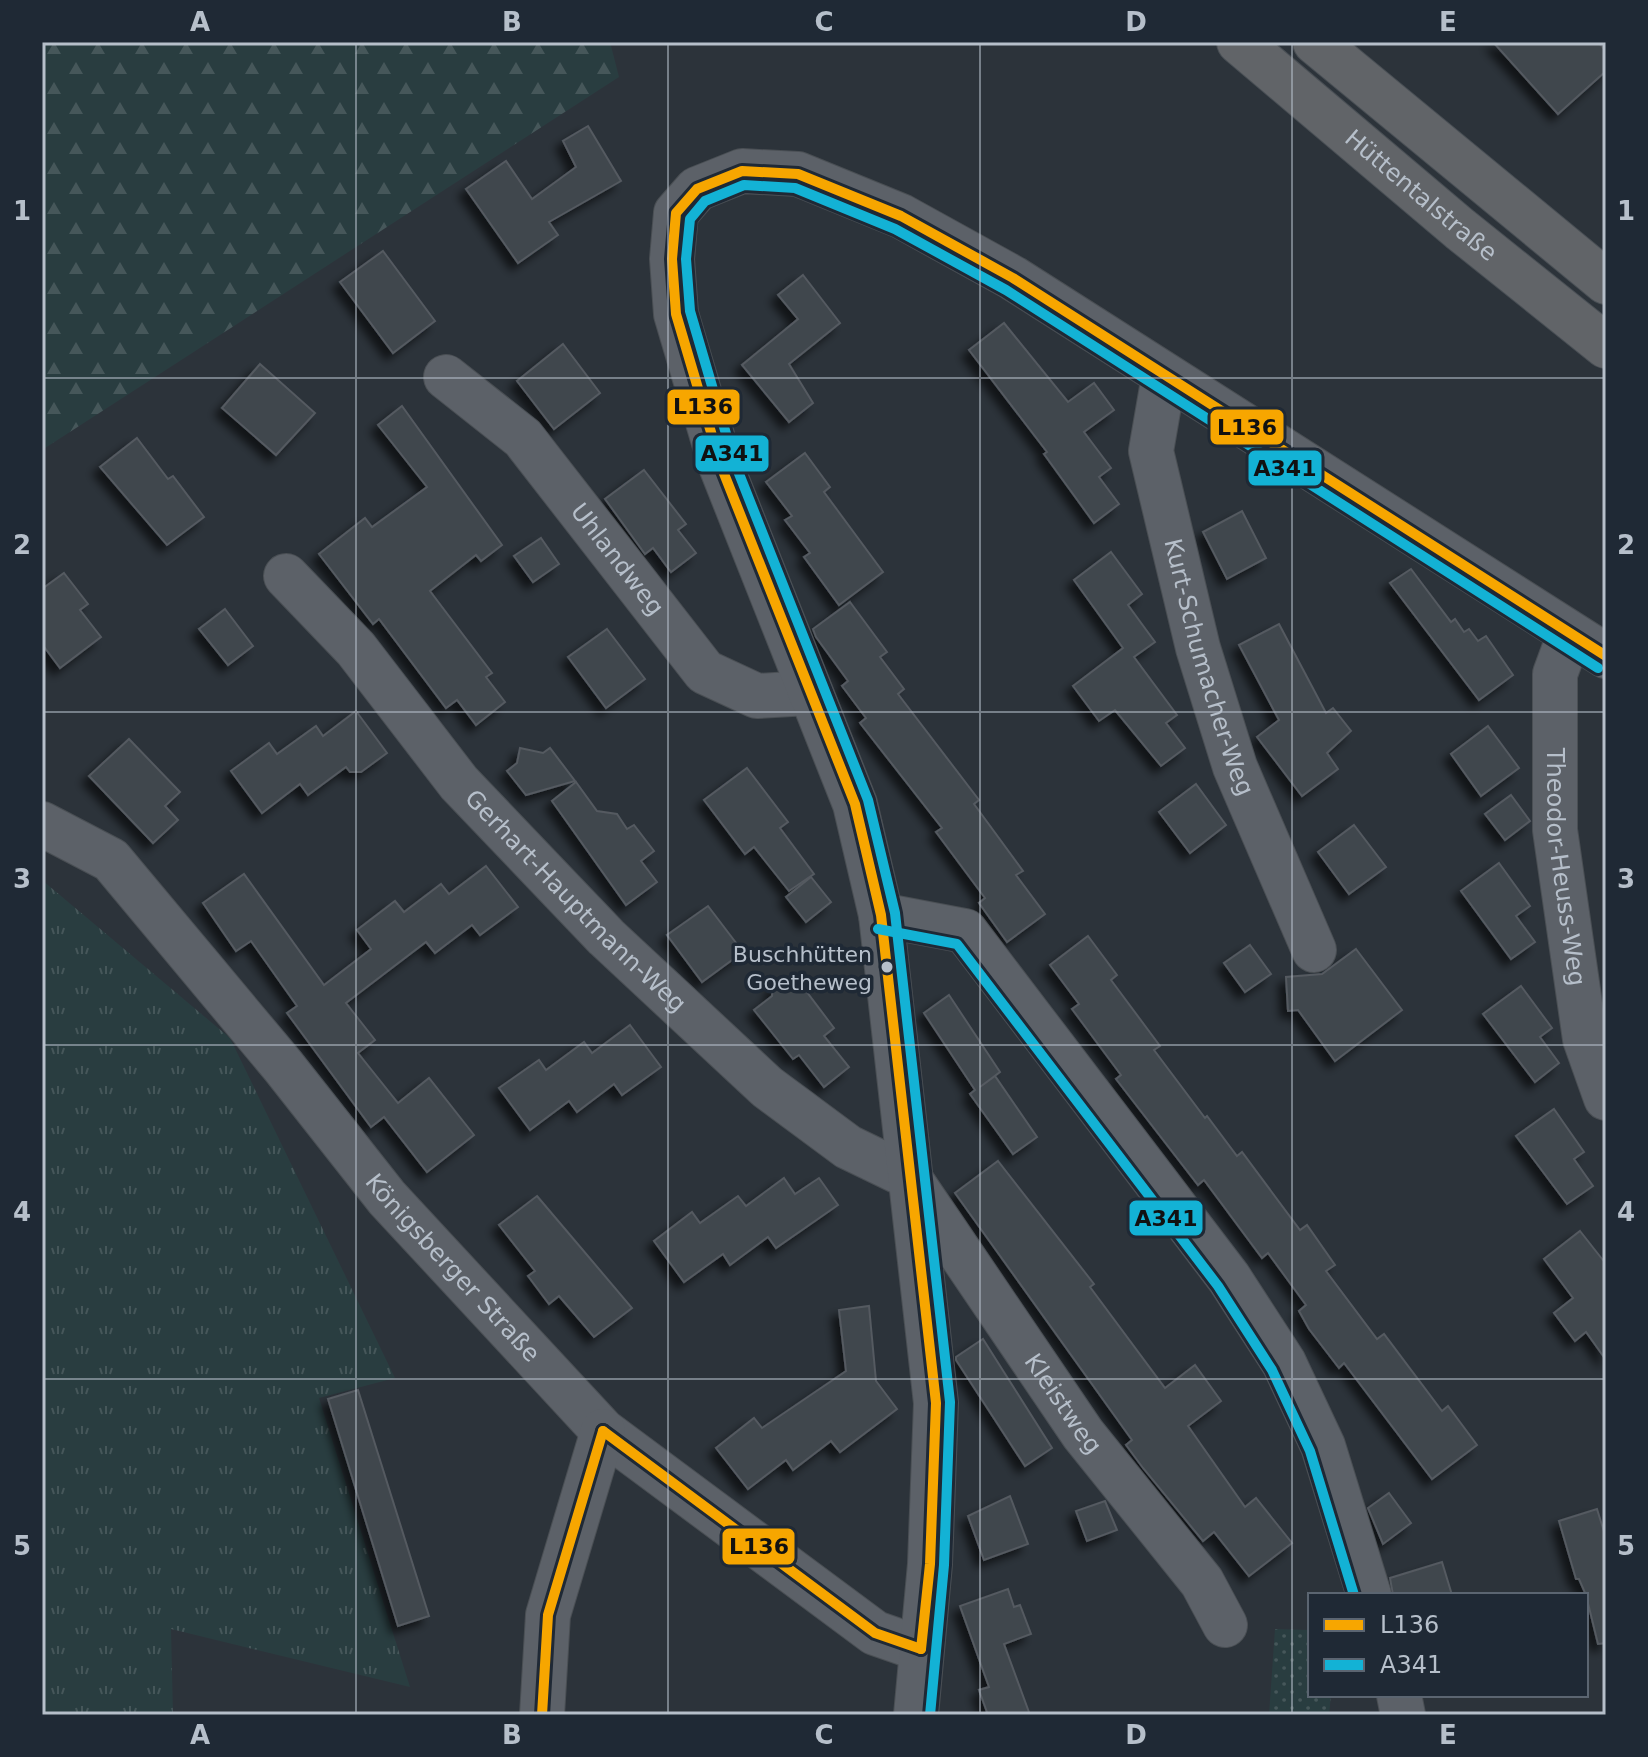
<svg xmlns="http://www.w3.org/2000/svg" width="1648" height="1757" font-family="'DejaVu Sans',sans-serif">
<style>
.grass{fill:url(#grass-tufts)}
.forest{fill:url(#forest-firs)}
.park{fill:url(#park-dots)}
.building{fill:#41474d;stroke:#545a61;stroke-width:2;filter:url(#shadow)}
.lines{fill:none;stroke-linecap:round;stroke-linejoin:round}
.minor-casing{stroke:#4a4f54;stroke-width:46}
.highway-casing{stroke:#494f55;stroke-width:46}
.minor{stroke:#5c6168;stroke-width:44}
.highway{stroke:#616468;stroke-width:44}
.bus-1-casing{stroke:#1f2935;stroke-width:16}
.bus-2-casing{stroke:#1f2935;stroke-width:16}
.bus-1{stroke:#f7a600;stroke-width:10}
.bus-2{stroke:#13b2d5;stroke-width:10}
.grid{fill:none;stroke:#b6bfca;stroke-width:2;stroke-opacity:0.55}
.bus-dot{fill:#b6bfca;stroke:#1f2935;stroke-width:3}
.labels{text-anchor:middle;stroke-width:7;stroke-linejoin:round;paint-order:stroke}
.bus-label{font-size:22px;fill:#b6bfca;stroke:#1f2935;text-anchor:end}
.street-label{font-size:24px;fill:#b6bfca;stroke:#1f2935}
.line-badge{stroke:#1f2935;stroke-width:3}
.pale-badge-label{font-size:22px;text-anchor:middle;font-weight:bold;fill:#111}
.neatline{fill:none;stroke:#b6bfca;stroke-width:3}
.grid-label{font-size:26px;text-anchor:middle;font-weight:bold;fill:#b6bfca}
</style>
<defs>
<pattern id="grass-tufts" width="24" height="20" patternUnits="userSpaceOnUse" patternTransform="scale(2)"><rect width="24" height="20" fill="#293d40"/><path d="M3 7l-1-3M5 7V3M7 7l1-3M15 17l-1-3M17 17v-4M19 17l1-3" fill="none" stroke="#46575a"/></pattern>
<pattern id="forest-firs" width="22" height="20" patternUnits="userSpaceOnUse" patternTransform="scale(2)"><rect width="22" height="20" fill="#293d40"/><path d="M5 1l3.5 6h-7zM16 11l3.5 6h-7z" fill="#46575a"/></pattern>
<pattern id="park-dots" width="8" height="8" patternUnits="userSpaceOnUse" patternTransform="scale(2)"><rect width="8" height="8" fill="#293d40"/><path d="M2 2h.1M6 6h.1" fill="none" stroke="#46575a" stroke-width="1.8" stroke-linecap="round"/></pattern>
<filter id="shadow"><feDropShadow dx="-7" dy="7" stdDeviation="4" flood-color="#0009"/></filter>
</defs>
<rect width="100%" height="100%" fill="#2c333a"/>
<!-- grass -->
<polygon class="grass" points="42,880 230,1038 395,1378 319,1398 410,1687 171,1629 173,1715 42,1715"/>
<!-- forest -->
<polygon class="forest" points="42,42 610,42 619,77 42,450"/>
<!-- park -->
<polygon class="park" points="1275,1629 1310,1630 1310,1695 1331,1695 1329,1715 1269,1715"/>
<!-- building -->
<g class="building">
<polygon points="1493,42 1598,42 1606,51 1606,71 1558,114"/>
<polygon points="588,126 621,181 549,222 558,235 518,263 466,189 506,161 532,199 576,167 563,141"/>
<polygon points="383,251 435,321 393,353 340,282"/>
<polygon points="803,275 840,323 789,364 813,403 789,422 742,365 798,319 778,295"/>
<polygon points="1004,323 1068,402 1094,383 1114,410 1084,432 1111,468 1099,477 1119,504 1094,523 1044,454 1047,452 969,350"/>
<polygon points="563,344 600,393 554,429 517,381"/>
<polygon points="260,364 315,413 276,455 222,408"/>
<polygon points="402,406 502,545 481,561 476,555 430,591 492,673 486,677 505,702 476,725 457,700 446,708 379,619 373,624 319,554 365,518 372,527 427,487 378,425"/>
<polygon points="137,438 168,479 173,476 204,517 167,545 100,467"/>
<polygon points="805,453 830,487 824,492 883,572 839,605 804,557 810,553 785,520 792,516 766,482"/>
<polygon points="644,470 686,524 678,530 696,553 671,572 653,548 645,554 605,499"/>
<polygon points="1242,511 1266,558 1227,579 1203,532"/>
<polygon points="541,538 559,564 533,582 514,556"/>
<polygon points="1111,552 1142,594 1128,605 1155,642 1134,657 1177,715 1166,723 1185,748 1161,766 1115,710 1099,721 1073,686 1123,648 1074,580"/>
<polygon points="1411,569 1451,622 1455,619 1464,632 1469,629 1478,641 1486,636 1513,675 1479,700 1390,583"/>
<polygon points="64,573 88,604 80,610 101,637 60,668 42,644 42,589"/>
<polygon points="850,602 887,652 880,657 904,689 898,694 979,800 974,804 1023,871 1016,875 1045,914 1007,942 979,903 985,898 936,832 942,828 860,723 866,718 842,686 848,681 816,637 813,629"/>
<polygon points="225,609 253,646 228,665 199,629"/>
<polygon points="1279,624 1326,713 1333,708 1351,731 1327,753 1338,769 1302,796 1257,737 1279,720 1239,645"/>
<polygon points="607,629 645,679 606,708 568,657"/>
<polygon points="356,711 387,753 361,772 350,772 346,767 308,795 300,784 262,813 231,771 269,743 277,754 316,726 323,736"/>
<polygon points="1488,726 1519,768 1481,796 1451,754"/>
<polygon points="129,739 180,792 165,806 178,820 153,843 89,776"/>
<polygon points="520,748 543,753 550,748 575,781 526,795 507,771 517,763"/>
<polygon points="747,768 788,822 780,828 814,874 789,891 754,847 745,854 704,800"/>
<polygon points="576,782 597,811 617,814 627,829 634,825 654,851 641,861 657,882 626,905 552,801"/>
<polygon points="1196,784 1226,825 1190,853 1159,812"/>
<polygon points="1511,795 1530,821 1505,840 1485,814"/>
<polygon points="1354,825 1386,867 1349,894 1318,852"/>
<polygon points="1499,863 1530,906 1516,916 1535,942 1511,959 1461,891"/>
<polygon points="486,866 518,907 480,935 472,925 435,953 426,942 346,1003 375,1040 358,1053 398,1103 429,1078 474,1135 427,1172 384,1117 371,1127 287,1013 297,1006 251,941 236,951 203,903 244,874 324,985 371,949 357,930 395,901 404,912 441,884 449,894"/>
<polygon points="811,877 831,902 806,922 786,897"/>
<polygon points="708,906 743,952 702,982 667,935"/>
<polygon points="1088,936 1117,975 1111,980 1160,1046 1154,1050 1205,1118 1207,1116 1237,1156 1242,1152 1300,1230 1307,1225 1335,1265 1326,1271 1377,1339 1384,1334 1442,1411 1448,1406 1477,1445 1432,1479 1344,1363 1339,1368 1309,1329 1299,1311 1306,1305 1268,1253 1262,1258 1204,1180 1198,1185 1116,1079 1121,1075 1072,1009 1079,1004 1050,965"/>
<polygon points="1250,945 1271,974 1245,992 1224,963"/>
<polygon points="1356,949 1402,1010 1335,1061 1298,1010 1288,1011 1286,977 1322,974"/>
<polygon points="773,984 803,987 834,1028 824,1036 849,1067 824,1087 799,1055 793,1059 754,1010 772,996"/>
<polygon points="1521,986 1552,1028 1540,1037 1559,1063 1535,1082 1483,1014"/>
<polygon points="949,995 1000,1072 980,1087 995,1076 1037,1137 1013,1154 970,1094 975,1090 924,1013"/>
<polygon points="630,1025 661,1067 622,1095 614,1084 577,1112 569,1101 530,1130 499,1088 539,1060 546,1070 584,1042 592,1053"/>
<polygon points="1554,1109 1584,1152 1574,1159 1593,1186 1567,1204 1516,1136"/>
<polygon points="998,1161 1094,1284 1090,1287 1165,1388 1195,1365 1221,1401 1188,1426 1245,1507 1256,1498 1292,1543 1249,1576 1214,1532 1203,1541 1143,1468 1126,1445 1132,1440 955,1193"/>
<polygon points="784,1178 795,1194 819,1178 838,1205 776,1248 768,1237 730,1265 723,1254 684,1282 654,1241 692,1212 700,1223 738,1196 746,1206"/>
<polygon points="537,1196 632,1308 594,1337 559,1296 549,1304 528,1276 535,1271 499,1225"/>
<polygon points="1580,1231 1606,1264 1606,1360 1586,1332 1575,1341 1554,1313 1573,1298 1544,1259"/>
<polygon points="869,1306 876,1381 897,1409 840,1452 831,1441 793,1470 786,1460 748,1489 716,1448 754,1418 762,1428 846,1371 839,1310"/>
<polygon points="983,1339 1052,1448 1025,1466 956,1360 956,1357"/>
<polygon points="358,1390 429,1616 398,1626 328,1399"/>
<polygon points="1389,1493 1411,1523 1383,1544 1368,1508"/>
<polygon points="1010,1496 1028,1544 984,1560 968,1516"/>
<polygon points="1105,1501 1117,1530 1087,1541 1076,1511"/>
<polygon points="1597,1509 1606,1538 1606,1643 1598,1644 1586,1595 1579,1579 1576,1579 1559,1521"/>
<polygon points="1442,1562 1452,1595 1393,1595 1390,1578"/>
<polygon points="1008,1589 1014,1607 1020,1605 1031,1634 1004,1644 1030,1715 988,1715 979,1690 989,1687 960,1606"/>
</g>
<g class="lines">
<!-- minor casing -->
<g class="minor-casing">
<g id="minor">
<path id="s1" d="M 1164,376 L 1151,451 L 1198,648 L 1235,767 L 1314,950"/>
<path id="s2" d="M 446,377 L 523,438 L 705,672 L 757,696 L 809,693"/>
<path id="s3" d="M 286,576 L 356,649 L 459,783 L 606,937 L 767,1087 L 848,1147 L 908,1176 L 1083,1434 L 1202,1582 L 1225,1625"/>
<path id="s4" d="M 1569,636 L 1555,674 L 1555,830 L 1585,1039 L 1606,1098"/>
<path id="s5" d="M 42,824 L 111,860 L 283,1066 L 387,1198 L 603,1431 L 875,1633 L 921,1649"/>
<polyline points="881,915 965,931 1229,1278 1284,1363 1323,1446 1369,1595"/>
<polyline points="1399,1695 1403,1715"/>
<polyline points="542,1715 548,1615 603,1431"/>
<polyline points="916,1715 930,1564 936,1403 881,915 855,804 721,466 676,314 672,259 676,213 697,189 742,171 798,174 901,216 1013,278 1606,656"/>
</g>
</g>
<!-- highway casing -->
<g class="highway-casing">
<g id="highway">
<path id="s6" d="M 1239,42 L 1460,229 L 1606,346"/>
<polyline points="1315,42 1606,282"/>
</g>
</g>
<!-- minor -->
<use href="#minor" class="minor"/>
<!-- highway -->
<use href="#highway" class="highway"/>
<!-- bus-1 casing -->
<g class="bus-1-casing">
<g id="bus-1">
<polyline points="603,1431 875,1633 921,1649"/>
<polyline points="921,1649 930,1564 936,1403 881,915 855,804 721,466 676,314 672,259 676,213 697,189 742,171 798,174 901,216 1013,278 1606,656"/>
<polyline points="542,1715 548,1615 603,1431"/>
</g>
</g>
<!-- bus-2 casing -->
<g class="bus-2-casing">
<g id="bus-2">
<polyline points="878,929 957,944 1218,1286 1272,1370 1310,1451 1354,1595"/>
<polyline points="930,1715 944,1565 950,1402 895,913 868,800 734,461 690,311 686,259 690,219 705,201 744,185 795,188 895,229 1006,290 1598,668"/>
</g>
</g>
<!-- bus-1 -->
<use href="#bus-1" class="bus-1"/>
<!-- bus-2 -->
<use href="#bus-2" class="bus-2"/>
</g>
<!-- grid -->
<path class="grid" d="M 356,42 L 356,1715M 668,42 L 668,1715M 980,42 L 980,1715M 1292,42 L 1292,1715M 42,378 L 1606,378M 42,712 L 1606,712M 42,1045 L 1606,1045M 42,1379 L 1606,1379"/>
<!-- markers -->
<circle class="bus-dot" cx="887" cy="967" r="7"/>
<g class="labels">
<!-- bus labels -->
<g class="bus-label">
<text x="872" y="962">Buschhütten<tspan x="872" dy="28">Goetheweg</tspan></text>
</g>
<!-- street labels -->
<g class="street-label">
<text dy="8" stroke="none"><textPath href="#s6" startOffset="238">Hüttentalstraße</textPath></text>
<text dy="8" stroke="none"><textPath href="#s2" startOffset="252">Uhlandweg</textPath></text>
<text dy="8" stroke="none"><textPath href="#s1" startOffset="300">Kurt-Schumacher-Weg</textPath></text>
<text dy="8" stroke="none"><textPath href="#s4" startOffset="234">Theodor-Heuss-Weg</textPath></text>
<text dy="8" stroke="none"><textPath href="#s3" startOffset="436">Gerhart-Hauptmann-Weg</textPath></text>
<text dy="8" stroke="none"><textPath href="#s5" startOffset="610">Königsberger Straße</textPath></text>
<text dy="8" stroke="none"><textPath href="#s3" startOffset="1146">Kleistweg</textPath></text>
</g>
</g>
<g class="line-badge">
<rect x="666" y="388" width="75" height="38" rx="8" fill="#f7a600"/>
<rect x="1209" y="408" width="76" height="38" rx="8" fill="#f7a600"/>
<rect x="694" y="434" width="76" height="39" rx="8" fill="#13b2d5"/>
<rect x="1247" y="449" width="76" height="38" rx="8" fill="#13b2d5"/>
<rect x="1128" y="1199" width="76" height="38" rx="8" fill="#13b2d5"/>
<rect x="721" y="1527" width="75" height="39" rx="8" fill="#f7a600"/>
</g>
<g class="pale-badge-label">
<text x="703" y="414">L136</text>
<text x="1247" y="435">L136</text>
<text x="732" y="461">A341</text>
<text x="1285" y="476">A341</text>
<text x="1166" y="1226">A341</text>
<text x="759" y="1554">L136</text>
</g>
<!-- border -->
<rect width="1648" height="1757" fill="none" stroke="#1f2935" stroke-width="88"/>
<!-- legend -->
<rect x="1308" y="1593" width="280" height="104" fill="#1f2935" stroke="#5b6571" stroke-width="2"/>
<rect x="1324" y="1619" width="40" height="12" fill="#f7a600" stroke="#5b6571" stroke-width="2"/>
<text x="1380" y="1633" font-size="24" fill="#b6bfca">L136</text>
<rect x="1324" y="1659" width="40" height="12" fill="#13b2d5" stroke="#5b6571" stroke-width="2"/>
<text x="1380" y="1673" font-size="24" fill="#b6bfca">A341</text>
<rect x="44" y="44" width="1560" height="1669" class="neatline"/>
<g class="grid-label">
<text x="200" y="31">A</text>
<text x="512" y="31">B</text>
<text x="824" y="31">C</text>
<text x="1136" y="31">D</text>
<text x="1448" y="31">E</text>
<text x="22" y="220">1</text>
<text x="1626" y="220">1</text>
<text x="22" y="554">2</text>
<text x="1626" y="554">2</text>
<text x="22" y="888">3</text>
<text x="1626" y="888">3</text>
<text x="22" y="1221">4</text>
<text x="1626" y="1221">4</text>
<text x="22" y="1555">5</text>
<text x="1626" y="1555">5</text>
<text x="200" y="1744">A</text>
<text x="512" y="1744">B</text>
<text x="824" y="1744">C</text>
<text x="1136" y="1744">D</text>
<text x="1448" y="1744">E</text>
</g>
</svg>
